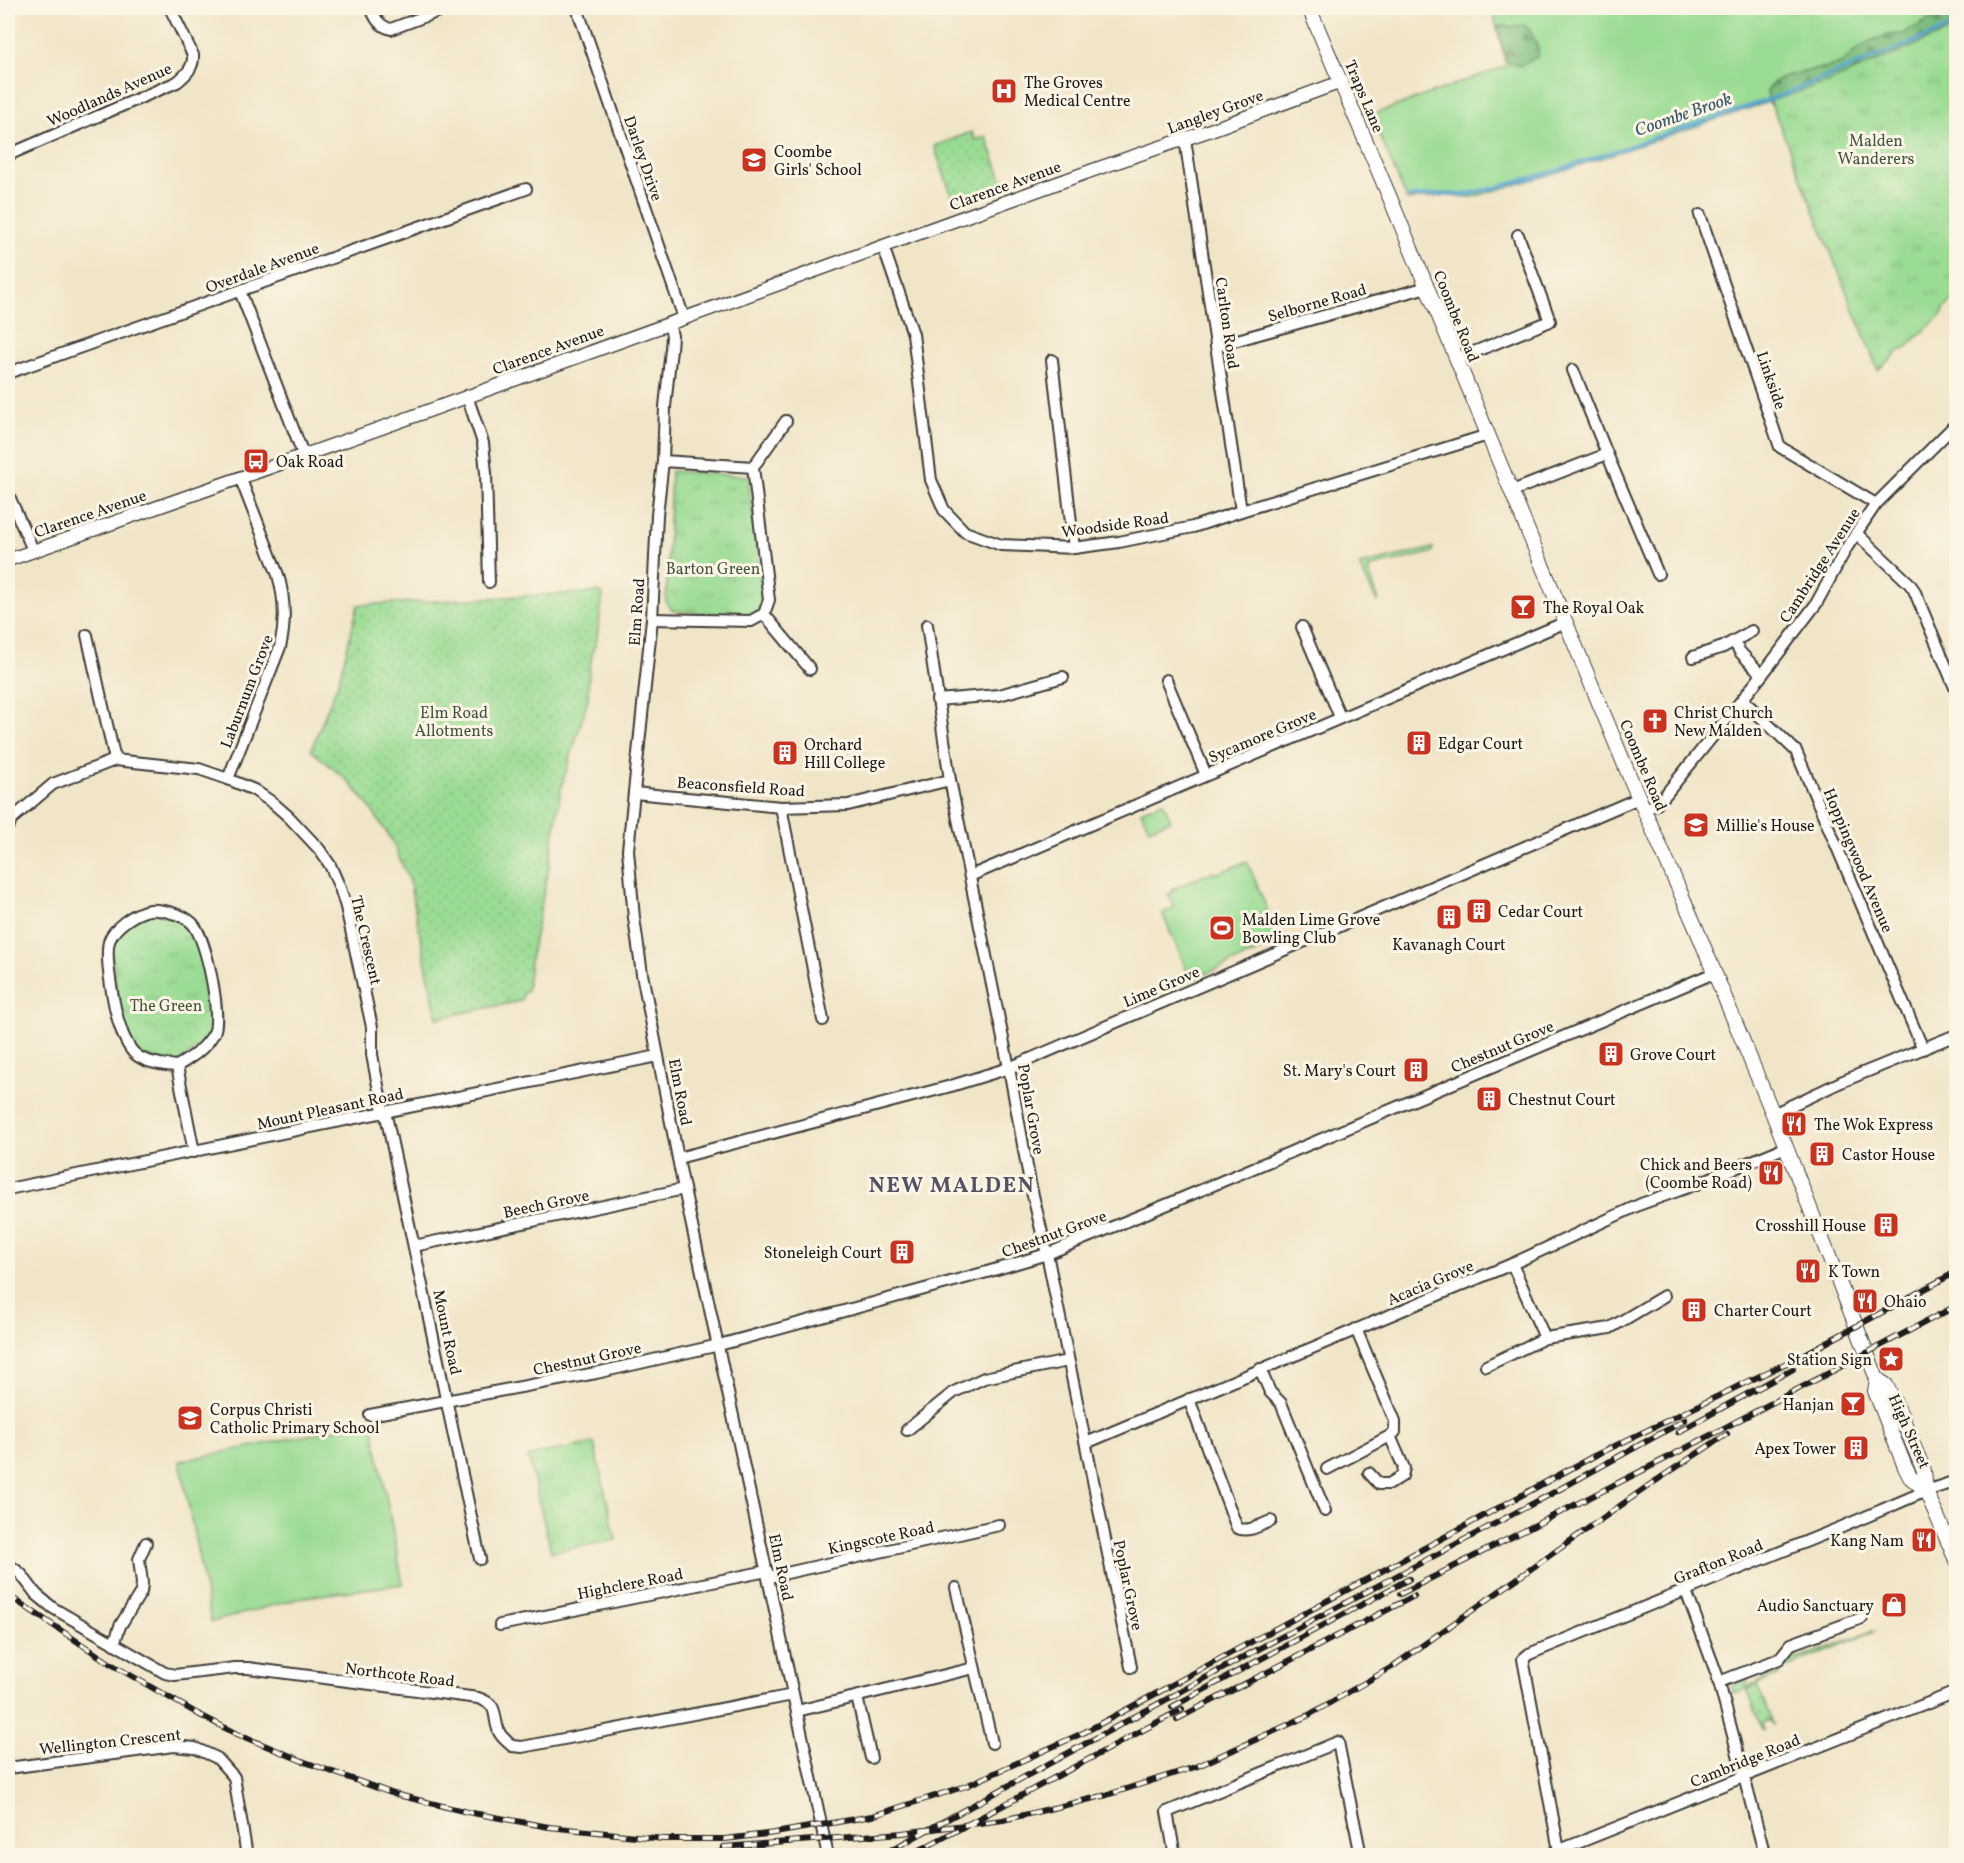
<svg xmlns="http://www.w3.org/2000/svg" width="1964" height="1863" font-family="Vollkorn,serif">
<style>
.grass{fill:#9adc93;stroke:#5b7c58;stroke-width:1.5}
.forest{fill:url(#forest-firs);stroke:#4c6c4c;stroke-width:1.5}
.park{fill:url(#park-tufts);stroke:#5b7c58;stroke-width:1.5}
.garden{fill:url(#garden-dots);stroke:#5b7c58;stroke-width:1.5}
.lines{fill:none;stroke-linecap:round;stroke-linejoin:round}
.stream{stroke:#54a4ce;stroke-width:4}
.minor-casing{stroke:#3c3a36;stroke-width:14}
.tertiary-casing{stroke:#3c3a36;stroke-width:15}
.secondary-casing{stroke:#3c3a36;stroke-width:16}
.minor{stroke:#fff;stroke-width:10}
.tertiary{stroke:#fff;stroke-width:12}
.secondary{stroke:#fff;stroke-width:14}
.rail-casing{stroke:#1c1c1c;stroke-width:6}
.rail{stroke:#fcf5e5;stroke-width:4;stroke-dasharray:11;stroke-linecap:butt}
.labels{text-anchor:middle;stroke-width:6;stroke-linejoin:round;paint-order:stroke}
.poi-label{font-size:16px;fill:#1c1c1c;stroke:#fcf5e5;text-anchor:start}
.street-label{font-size:16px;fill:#1c1c1c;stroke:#fcf5e5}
.park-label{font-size:16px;fill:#425640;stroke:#fcf5e5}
.water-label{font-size:18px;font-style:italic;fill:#35596c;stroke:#fcf5e5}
.district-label{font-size:22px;font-weight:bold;letter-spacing:1.5px;fill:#555266;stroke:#fcf5e5}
</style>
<defs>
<pattern id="forest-firs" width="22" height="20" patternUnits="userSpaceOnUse" patternTransform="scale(1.5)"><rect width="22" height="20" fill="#7bbc7d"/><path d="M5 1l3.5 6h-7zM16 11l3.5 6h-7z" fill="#649866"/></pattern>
<pattern id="park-tufts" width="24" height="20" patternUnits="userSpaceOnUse" patternTransform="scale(1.5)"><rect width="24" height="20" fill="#9adc93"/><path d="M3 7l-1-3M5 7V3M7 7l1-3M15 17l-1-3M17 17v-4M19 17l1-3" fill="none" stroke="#84bc7e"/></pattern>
<pattern id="garden-dots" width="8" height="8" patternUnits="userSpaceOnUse" patternTransform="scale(1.5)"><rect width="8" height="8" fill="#9adc93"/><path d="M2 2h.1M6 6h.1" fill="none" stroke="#84bc7e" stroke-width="1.8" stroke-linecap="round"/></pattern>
</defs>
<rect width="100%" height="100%" fill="#fcf5e5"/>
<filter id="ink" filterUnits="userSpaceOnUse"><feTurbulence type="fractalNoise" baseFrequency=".0167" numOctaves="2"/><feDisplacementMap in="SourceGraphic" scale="12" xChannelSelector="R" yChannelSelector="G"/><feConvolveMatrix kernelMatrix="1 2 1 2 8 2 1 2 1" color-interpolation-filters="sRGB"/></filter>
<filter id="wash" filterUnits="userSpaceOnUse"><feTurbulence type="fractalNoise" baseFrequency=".008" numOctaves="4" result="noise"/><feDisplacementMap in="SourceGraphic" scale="24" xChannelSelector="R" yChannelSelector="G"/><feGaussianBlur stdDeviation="1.35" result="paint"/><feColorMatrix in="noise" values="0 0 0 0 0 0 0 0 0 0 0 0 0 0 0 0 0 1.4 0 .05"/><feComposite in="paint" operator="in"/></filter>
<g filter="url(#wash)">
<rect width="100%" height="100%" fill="#f1e5c8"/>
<!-- grass -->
<g class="grass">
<polygon points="1492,8 1956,8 1956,28 1826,83 1556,173 1473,197 1443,196 1407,200 1371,115 1506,66"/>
<polygon points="1433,548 1433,551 1430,553 1368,568 1379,601 1377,602 1359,565"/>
<polygon points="1163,802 1171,820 1149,829 1141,811"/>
<polygon points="1247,861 1281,942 1191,980 1163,915 1163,913 1174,908 1168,894 1173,892 1172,889 1214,871 1216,874"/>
<polygon points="372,1422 403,1584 305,1597 211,1622 180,1461"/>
<path d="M 1871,1631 L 1874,1632 L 1779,1670 L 1780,1675 L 1734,1694 L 1731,1686 L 1749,1678 L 1746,1686 L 1750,1687 L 1752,1683 L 1756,1685 L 1758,1681 L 1762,1682 L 1763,1678 L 1767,1680 C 1773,1667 1784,1661 1793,1650 L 1798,1659 Z"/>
</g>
<!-- forest -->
<g class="forest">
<polygon points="1956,11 1956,35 1774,110 1768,100 1767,91 1774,82 1786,76 1841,64 1853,53 1870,41 1888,35 1903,34 1926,21"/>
<path d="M 1504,25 L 1510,27 L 1524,25 C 1532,30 1539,47 1538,56 L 1521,66 L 1509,63 L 1506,59 L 1498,27 Z"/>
</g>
<!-- park -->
<g class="park">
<polygon points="1956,28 1956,298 1943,310 1944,312 1904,350 1902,349 1878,370 1770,101 1826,83"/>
<polygon points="671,471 748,476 763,597 760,611 750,616 673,611 666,602"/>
<polygon points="147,910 192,923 202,940 215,1031 177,1066 135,1054 121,1030 110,939"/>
<polygon points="594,1443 616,1540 551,1552 528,1456"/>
</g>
<!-- garden -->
<g class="garden">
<polygon points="972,132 975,140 986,136 1005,187 955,205 934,146"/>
<polygon points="599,592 603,595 602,602 596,645 594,646 589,670 588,700 561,788 550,862 530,960 527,990 524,991 521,1001 437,1018 409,880 391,839 369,806 349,782 311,750 339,680 358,605"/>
<polygon points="1757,1685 1774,1726 1770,1720 1763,1723 1764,1730 1763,1730 1747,1689"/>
</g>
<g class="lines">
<!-- stream -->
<polyline class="stream" points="1410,197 1443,194 1463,195 1496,188 1556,171 1777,97 1956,25"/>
</g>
</g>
<g filter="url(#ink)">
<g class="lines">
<!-- minor casing -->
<g class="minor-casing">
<g id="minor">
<path d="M 371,8 C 375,18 379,26 391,29 L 447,8"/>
<polyline points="577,8 684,318"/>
<polyline points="1185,139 1241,511"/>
<path d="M 8,155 L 177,82 C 186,75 194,67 193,55 L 170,8"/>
<polyline points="1700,215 1780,447 1876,504"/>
<polyline points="883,246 913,334 931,480 944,510 965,532 1001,545 1074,548 1119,542 1193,527 1241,511 1488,435"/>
<polyline points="240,291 303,454"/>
<polyline points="669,323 672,336 671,349 665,407 663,461 657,515 652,619 628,850 634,918 642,974 684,1189 828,1856"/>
<polyline points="1216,346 1427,287"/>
<polyline points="1457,359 1550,321 1518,235"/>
<polyline points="1052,360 1074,548"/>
<polyline points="8,373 526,189"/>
<polyline points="467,396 483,443 486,473 489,582"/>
<polyline points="1607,454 1658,574"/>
<polyline points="663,461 753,467"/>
<polyline points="1512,491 1607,454 1573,370"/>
<polyline points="8,494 33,550"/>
<polyline points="1856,533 1909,583 1914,590 1956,690"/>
<polyline points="764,614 810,669"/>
<polyline points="652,619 751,621 764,614 769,600 753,467 786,421"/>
<polyline points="927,625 950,780 1009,1068 1030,1183 1047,1254 1131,1667"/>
<polyline points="1302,627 1340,717"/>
<polyline points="87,635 115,760"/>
<polyline points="1734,642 1740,652 1762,675"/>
<polyline points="1693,657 1723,647 1752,631"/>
<polyline points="1166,680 1206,775"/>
<polyline points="937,700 999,695 1063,677"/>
<polyline points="1743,700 1796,751 1923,1049"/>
<path d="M 228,779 L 280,647 C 286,622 285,599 278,575 L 240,477"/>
<polyline points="634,793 781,807 848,805 950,780"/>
<polyline points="781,807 823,1020"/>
<polyline points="1644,809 1657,804 1666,794 1762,675 1816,604 1847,547 1876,504 1956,424"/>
<polyline points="8,826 13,818 53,784 115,760 199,769 228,779 254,790 273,803 289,817 319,849 330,865 340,888 346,907 372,1027 372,1055 382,1106 387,1120 480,1559"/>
<polyline points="970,876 1566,622"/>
<path d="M 177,1066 C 192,1057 205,1049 214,1033 C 222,1016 206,936 192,923 C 183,914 156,907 145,911 C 132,915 115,927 110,939 C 103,954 115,1013 121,1029 C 123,1036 129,1048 134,1053 C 144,1063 164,1065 177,1066 L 194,1152"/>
<polyline points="1773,1114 1841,1082 1956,1035"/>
<polyline points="678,1158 951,1086 1009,1068 1639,798"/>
<polyline points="8,1189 658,1056"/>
<polyline points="414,1246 684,1189"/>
<polyline points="1512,1264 1545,1338"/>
<polyline points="1486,1366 1545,1338 1610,1328 1664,1296"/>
<polyline points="1260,1369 1270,1392 1281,1403 1325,1511"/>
<path d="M 1189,1399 L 1237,1528 C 1249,1533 1260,1525 1271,1521"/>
<polyline points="370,1415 596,1373 719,1345 987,1272 1047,1254 1173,1202 1714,973"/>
<polyline points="907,1430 954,1392 984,1378 1068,1361"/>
<polyline points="1086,1443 1512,1264 1641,1204 1694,1185 1786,1147"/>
<polyline points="1327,1469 1390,1436 1395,1432 1395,1421 1356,1329"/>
<polyline points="1369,1473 1379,1484 1389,1484 1402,1476 1404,1468 1390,1436"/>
<path d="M 8,1564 L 21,1574 L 36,1594 L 53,1608 L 165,1673 L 175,1675 L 235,1668 L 248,1668 L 478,1698 C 500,1705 492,1715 499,1732 C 502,1738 508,1742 512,1746 L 522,1747 L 793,1695"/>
<polyline points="769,1577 999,1525"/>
<polyline points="956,1588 992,1743"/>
<polyline points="1686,1591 1717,1675 1765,1856"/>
<polyline points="500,1625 767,1571"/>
<polyline points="114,1644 120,1626 141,1592 142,1583 139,1559 146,1543"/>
<polyline points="1719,1682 1779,1659 1791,1644 1862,1618"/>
<polyline points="857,1697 871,1758"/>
<polyline points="797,1711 974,1668"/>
<polyline points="8,1768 174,1746 195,1748 217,1758 234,1777 247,1856"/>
<polyline points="1175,1856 1167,1812 1338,1742 1361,1856"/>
<polyline points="1545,1856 1956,1692"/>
<polyline points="1560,1856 1523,1659 1529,1654 1842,1527 1926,1491 1956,1481"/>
</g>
</g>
<!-- tertiary casing -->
<g class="tertiary-casing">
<polyline id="tertiary" points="8,560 381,428 1099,168 1205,132 1341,82"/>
</g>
<!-- secondary casing -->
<g class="secondary-casing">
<g id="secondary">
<polyline points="1309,8 1390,198 1631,780 1696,928 1773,1114 1877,1379 1875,1391 1905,1467 1910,1477 1926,1491"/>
<polyline points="1877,1379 1886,1385 1901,1415 1924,1471 1926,1491 1956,1560"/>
</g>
</g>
<!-- minor -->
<use href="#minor" class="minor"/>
<!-- tertiary -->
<use href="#tertiary" class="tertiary"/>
<!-- secondary -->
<use href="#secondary" class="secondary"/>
<!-- rail casing -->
<g class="rail-casing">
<g id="rail">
<polyline points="1796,1359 1956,1272"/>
<polyline points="1678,1432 1793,1369"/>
<polyline points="1400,1594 1667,1458 1956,1306"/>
<polyline points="8,1595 111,1664 198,1714 237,1734 305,1762 394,1794 467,1812 549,1827 664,1839 725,1839 775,1833 872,1816 916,1802 966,1786 1085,1732 1594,1456 1803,1355"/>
<polyline points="1172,1707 1409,1579"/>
<polyline points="1177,1719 1414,1596"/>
<polyline points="723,1847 902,1833 1003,1820 1107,1795 1198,1766 1307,1716 1392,1667 1651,1484 1727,1434"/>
<polyline points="880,1856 1264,1646 1549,1495 1685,1420"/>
<polyline points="909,1856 1182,1709"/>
</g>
</g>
<!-- rail -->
<use href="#rail" class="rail"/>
</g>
</g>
<!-- icons -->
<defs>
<g id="hospital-square" transform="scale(1.35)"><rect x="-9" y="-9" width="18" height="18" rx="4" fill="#c8321e" stroke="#fcf5e5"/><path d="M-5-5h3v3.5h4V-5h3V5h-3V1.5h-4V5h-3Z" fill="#fff"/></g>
<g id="school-square" transform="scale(1.35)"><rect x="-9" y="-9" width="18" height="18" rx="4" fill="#c8321e" stroke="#fcf5e5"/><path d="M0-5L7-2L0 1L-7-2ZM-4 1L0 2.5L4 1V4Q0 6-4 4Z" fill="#fff"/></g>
<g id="bus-square" transform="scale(1.35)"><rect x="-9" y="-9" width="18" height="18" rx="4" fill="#c8321e" stroke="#fcf5e5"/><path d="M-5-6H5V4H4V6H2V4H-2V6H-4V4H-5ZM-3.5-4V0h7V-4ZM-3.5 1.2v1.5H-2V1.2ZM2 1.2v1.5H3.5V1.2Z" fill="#fff"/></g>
<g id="bar-square" transform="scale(1.35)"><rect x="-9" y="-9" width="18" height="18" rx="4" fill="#c8321e" stroke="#fcf5e5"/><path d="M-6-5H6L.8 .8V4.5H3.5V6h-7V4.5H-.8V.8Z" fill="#fff"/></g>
<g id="church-square" transform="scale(1.35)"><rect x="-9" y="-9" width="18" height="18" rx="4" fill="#c8321e" stroke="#fcf5e5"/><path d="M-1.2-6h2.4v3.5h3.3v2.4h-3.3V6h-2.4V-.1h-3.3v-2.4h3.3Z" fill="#fff"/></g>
<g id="building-square" transform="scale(1.35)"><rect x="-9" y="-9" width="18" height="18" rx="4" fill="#c8321e" stroke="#fcf5e5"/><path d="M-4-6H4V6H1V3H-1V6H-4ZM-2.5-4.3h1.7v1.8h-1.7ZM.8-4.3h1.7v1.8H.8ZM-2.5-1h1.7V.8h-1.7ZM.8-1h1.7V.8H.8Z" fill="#fff"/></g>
<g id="stadium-square" transform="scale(1.35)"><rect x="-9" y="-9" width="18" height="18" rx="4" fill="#c8321e" stroke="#fcf5e5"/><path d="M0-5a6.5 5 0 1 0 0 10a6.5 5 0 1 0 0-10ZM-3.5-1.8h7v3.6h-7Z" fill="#fff"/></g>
<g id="restaurant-square" transform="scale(1.35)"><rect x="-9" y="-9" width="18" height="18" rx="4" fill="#c8321e" stroke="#fcf5e5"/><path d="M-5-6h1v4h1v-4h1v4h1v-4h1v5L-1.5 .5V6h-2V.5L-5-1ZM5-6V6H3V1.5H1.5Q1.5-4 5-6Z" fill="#fff"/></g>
<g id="sight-square" transform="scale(1.35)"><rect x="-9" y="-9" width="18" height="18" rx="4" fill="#c8321e" stroke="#fcf5e5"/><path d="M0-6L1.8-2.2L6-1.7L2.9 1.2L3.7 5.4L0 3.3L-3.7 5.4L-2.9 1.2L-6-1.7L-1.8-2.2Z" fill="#fff"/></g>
<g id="shop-square" transform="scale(1.35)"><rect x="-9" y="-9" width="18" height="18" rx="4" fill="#c8321e" stroke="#fcf5e5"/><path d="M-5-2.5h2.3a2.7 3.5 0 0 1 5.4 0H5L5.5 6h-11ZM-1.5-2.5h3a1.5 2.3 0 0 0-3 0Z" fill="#fff"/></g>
</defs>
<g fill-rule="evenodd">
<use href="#hospital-square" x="1004" y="91"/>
<use href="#school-square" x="754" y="160"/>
<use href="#bus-square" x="256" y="461"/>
<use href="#bar-square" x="1523" y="607"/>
<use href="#church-square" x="1655" y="721"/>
<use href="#building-square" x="1419" y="743"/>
<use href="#building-square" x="785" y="753"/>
<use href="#school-square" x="1696" y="825"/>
<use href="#building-square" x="1479" y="911"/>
<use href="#building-square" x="1449" y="917"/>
<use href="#stadium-square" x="1222" y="928"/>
<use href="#building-square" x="1611" y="1054"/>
<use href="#building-square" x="1416" y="1070"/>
<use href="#building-square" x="1489" y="1099"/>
<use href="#restaurant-square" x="1794" y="1124"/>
<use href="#building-square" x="1822" y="1154"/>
<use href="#restaurant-square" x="1771" y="1173"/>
<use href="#building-square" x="1886" y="1225"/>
<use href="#building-square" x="902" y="1252"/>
<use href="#restaurant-square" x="1808" y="1271"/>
<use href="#restaurant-square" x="1865" y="1301"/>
<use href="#building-square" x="1694" y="1310"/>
<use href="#sight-square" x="1891" y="1359"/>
<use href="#bar-square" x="1853" y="1404"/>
<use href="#school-square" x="190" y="1418"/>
<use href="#building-square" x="1856" y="1448"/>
<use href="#restaurant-square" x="1924" y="1540"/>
<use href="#shop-square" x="1894" y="1605"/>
</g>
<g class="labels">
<!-- poi labels -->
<g class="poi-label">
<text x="1024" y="88">The Groves<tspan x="1024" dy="18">Medical Centre</tspan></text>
<text x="774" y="157">Coombe<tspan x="774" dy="18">Girls' School</tspan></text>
<text x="276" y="467">Oak Road</text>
<text x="1543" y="613">The Royal Oak</text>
<text x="1674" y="718">Christ Church<tspan x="1674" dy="18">New Malden</tspan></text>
<text x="1438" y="749">Edgar Court</text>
<text x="804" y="750">Orchard<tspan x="804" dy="18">Hill College</tspan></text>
<text x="1716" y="831">Millie's House</text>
<text x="1498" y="917">Cedar Court</text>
<text x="1242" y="925">Malden Lime Grove<tspan x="1242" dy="18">Bowling Club</tspan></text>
<text x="1449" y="950" text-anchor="middle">Kavanagh Court</text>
<text x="1630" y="1060">Grove Court</text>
<text x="1396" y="1076" text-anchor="end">St. Mary's Court</text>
<text x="1508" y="1105">Chestnut Court</text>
<text x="1814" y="1130">The Wok Express</text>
<text x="1842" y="1160">Castor House</text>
<text x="1752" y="1170" text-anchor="end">Chick and Beers<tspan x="1752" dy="18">(Coombe Road)</tspan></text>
<text x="1866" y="1231" text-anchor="end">Crosshill House</text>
<text x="882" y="1258" text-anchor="end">Stoneleigh Court</text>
<text x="1828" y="1277">K Town</text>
<text x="1884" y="1307">Ohaio</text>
<text x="1714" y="1316">Charter Court</text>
<text x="1872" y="1365" text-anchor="end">Station Sign</text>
<text x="1834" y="1410" text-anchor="end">Hanjan</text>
<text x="210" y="1415">Corpus Christi<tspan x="210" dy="18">Catholic Primary School</tspan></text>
<text x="1836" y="1454" text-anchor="end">Apex Tower</text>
<text x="1904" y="1546" text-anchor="end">Kang Nam</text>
<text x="1874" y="1611" text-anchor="end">Audio Sanctuary</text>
</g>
<!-- street labels -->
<g class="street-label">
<text transform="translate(109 94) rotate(-24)" y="6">Woodlands Avenue</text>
<text transform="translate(1365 96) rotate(67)" y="6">Traps Lane</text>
<text transform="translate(1215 111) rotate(-20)" y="6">Langley Grove</text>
<text transform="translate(644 158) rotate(71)" y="6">Darley Drive</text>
<text transform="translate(1005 185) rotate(-20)" y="6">Clarence Avenue</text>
<text transform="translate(262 267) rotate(-20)" y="6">Overdale Avenue</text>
<text transform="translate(1317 302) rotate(-16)" y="6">Selborne Road</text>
<text transform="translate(1457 316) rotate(68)" y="6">Coombe Road</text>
<text transform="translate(1228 323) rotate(82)" y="6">Carlton Road</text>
<text transform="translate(548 349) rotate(-20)" y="6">Clarence Avenue</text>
<text transform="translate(1772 380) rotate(71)" y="6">Linkside</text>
<text transform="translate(90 513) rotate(-19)" y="6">Clarence Avenue</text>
<text transform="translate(1115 524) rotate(-8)" y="6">Woodside Road</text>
<text transform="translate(1819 565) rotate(-57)" y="6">Cambridge Avenue</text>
<text transform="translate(636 612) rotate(-86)" y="6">Elm Road</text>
<text transform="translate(246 691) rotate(-69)" y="6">Laburnum Grove</text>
<text transform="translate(1262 735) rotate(-23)" y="6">Sycamore Grove</text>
<text transform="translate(1644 765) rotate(67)" y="6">Coombe Road</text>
<text transform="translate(741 786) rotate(4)" y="6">Beaconsfield Road</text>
<text transform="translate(1859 860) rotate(67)" y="6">Hoppingwood Avenue</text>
<text transform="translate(367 940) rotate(77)" y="6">The Crescent</text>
<text transform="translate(1161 986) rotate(-23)" y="6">Lime Grove</text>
<text transform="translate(1502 1046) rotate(-23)" y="6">Chestnut Grove</text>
<text transform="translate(681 1092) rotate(79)" y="6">Elm Road</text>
<text transform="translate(330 1108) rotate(-12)" y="6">Mount Pleasant Road</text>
<text transform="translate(1032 1109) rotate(80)" y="6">Poplar Grove</text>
<text transform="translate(546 1203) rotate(-12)" y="6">Beech Grove</text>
<text transform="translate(1054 1233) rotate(-20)" y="6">Chestnut Grove</text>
<text transform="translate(1430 1282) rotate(-23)" y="6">Acacia Grove</text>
<text transform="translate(448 1332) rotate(78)" y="6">Mount Road</text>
<text transform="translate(587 1358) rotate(-12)" y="6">Chestnut Grove</text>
<text transform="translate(1910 1431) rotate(66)" y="6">High Street</text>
<text transform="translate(881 1537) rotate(-12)" y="6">Kingscote Road</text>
<text transform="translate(1718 1561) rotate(-22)" y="6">Grafton Road</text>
<text transform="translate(782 1567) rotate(78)" y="6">Elm Road</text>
<text transform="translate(630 1583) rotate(-11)" y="6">Highclere Road</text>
<text transform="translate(1129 1585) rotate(78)" y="6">Poplar Grove</text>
<text transform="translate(400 1674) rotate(7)" y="6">Northcote Road</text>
<text transform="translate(110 1741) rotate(-6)" y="6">Wellington Crescent</text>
<text transform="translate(1745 1760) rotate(-22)" y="6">Cambridge Road</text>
</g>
<!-- park labels -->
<g class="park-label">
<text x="1876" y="146">Malden<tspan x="1876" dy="18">Wanderers</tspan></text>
<text x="713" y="574">Barton Green</text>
<text x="454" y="718">Elm Road<tspan x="454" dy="18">Allotments</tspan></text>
<text x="166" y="1011">The Green</text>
</g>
<!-- water labels -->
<g class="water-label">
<text transform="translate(1683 114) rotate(-19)" y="6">Coombe Brook</text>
</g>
<!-- district labels -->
<g class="district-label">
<text x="952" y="1192">NEW MALDEN</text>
</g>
</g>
<!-- margin -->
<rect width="1964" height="1863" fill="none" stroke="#fcf5e5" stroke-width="30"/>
</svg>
